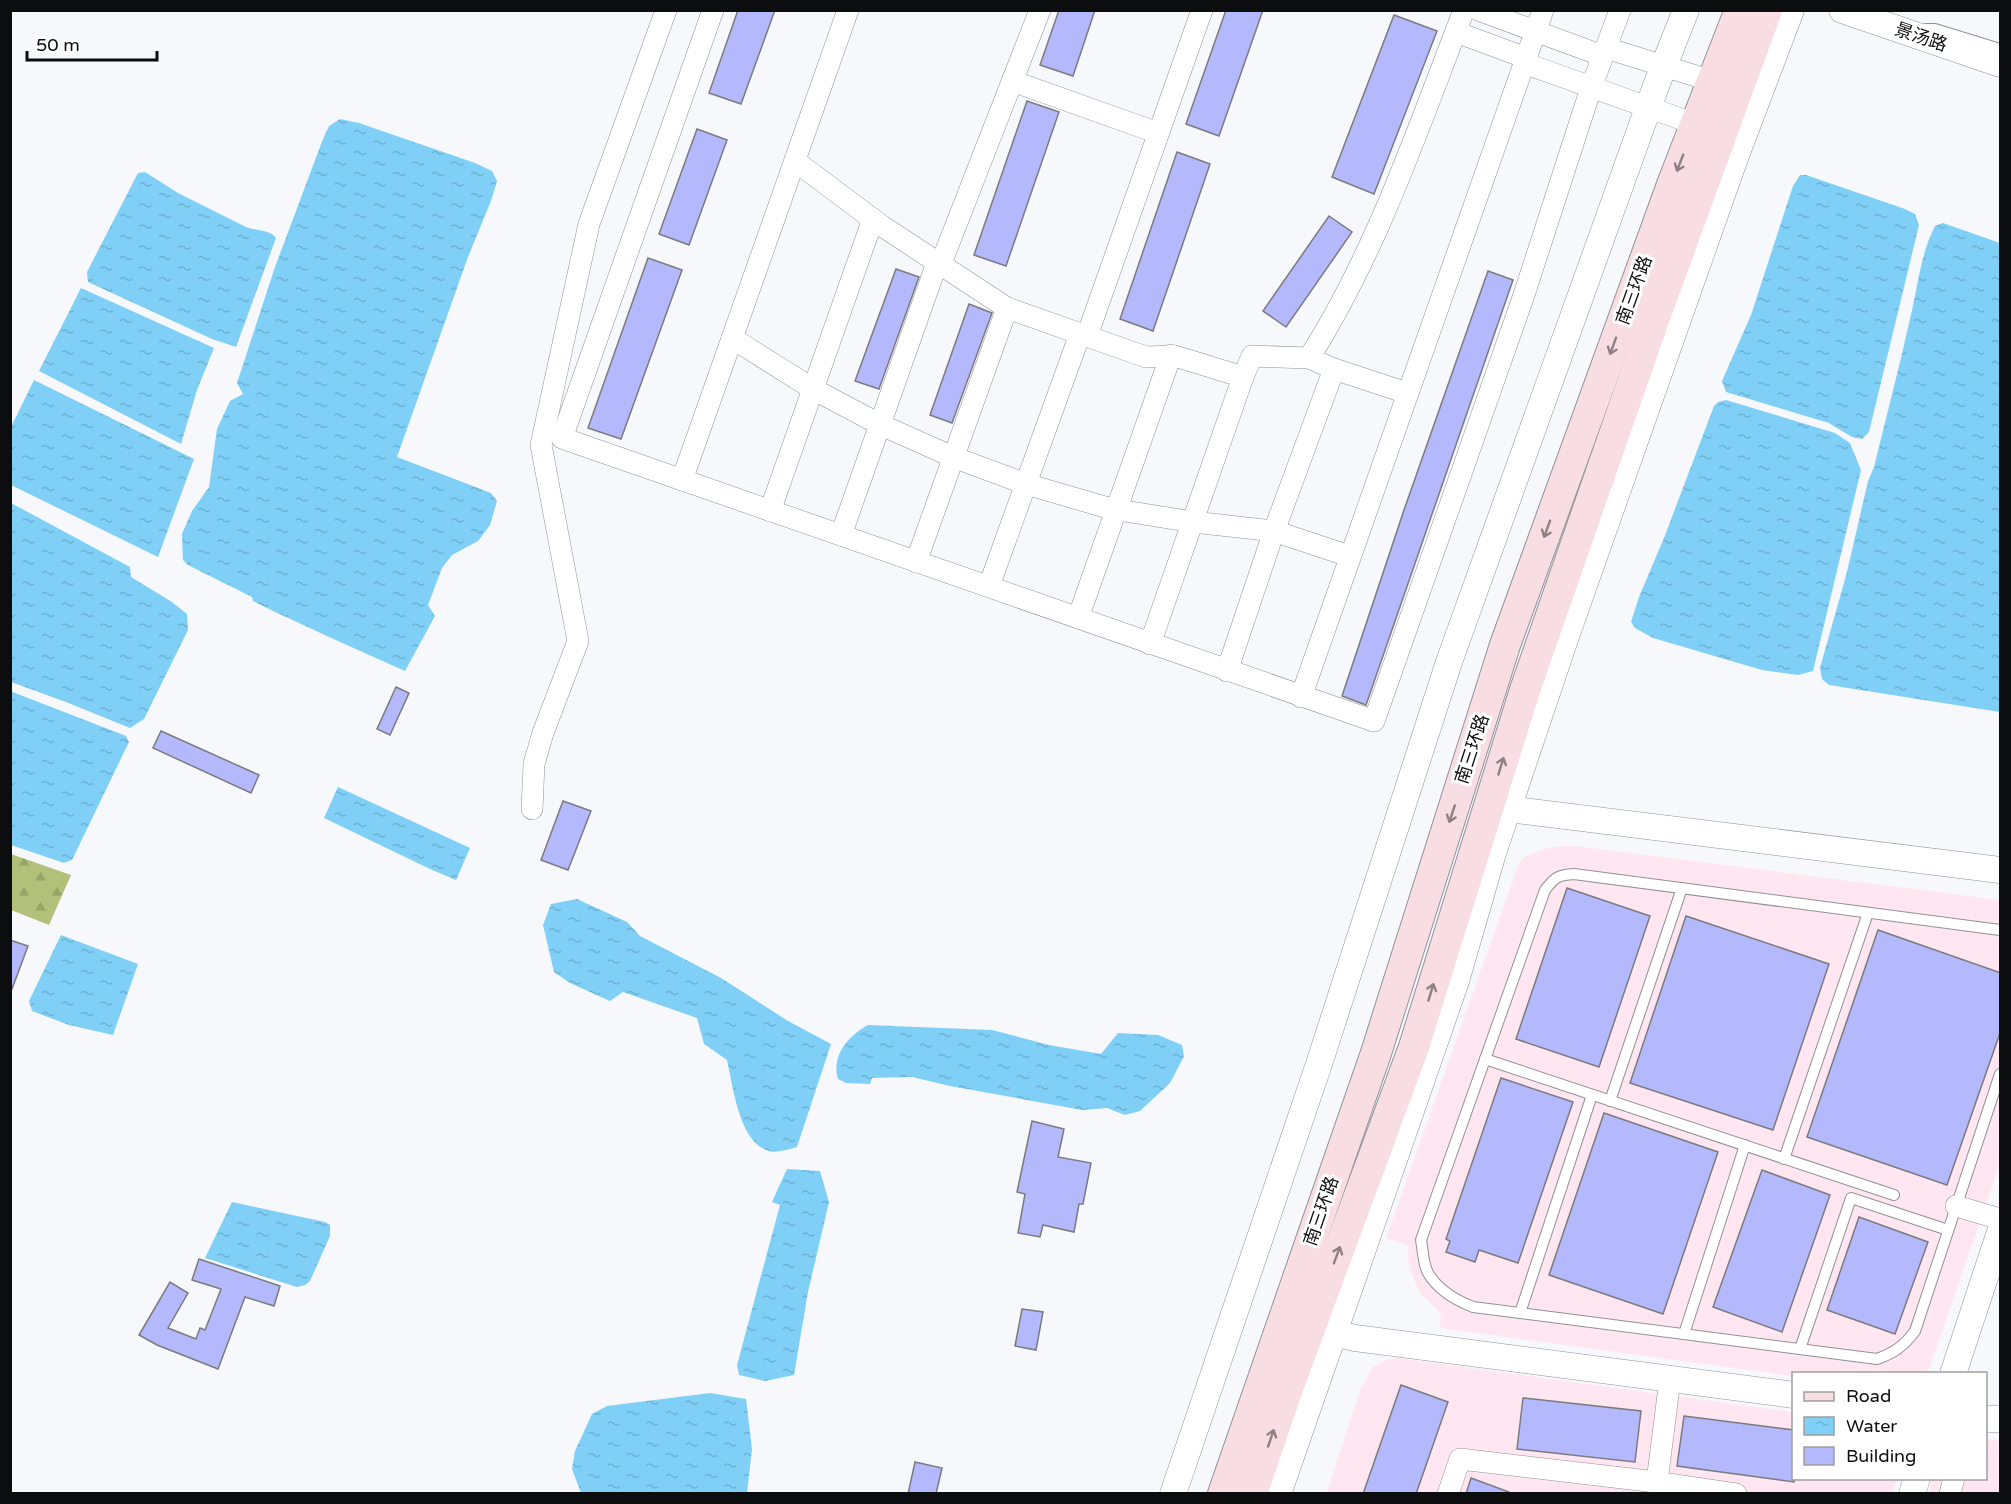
<svg xmlns="http://www.w3.org/2000/svg" width="2011" height="1504" font-family="'Varela Round','Noto Sans SC',sans-serif">
<style>
.industrial{fill:#ffe6f0}
.forest{fill:url(#forest-firs)}
.water{fill:url(#water-ripples)}
.building{fill:#b4b9fd;stroke:#7a7b7e;stroke-width:1.5}
.lines{fill:none;stroke-linecap:round;stroke-linejoin:round}
.service-casing{stroke:#909296;stroke-width:12}
.minor-casing{stroke:#909296;stroke-width:22}
.tertiary-casing{stroke:#909296;stroke-width:27}
.secondary-casing{stroke:#909296;stroke-width:32}
.service{stroke:#fff;stroke-width:10}
.minor{stroke:#fff;stroke-width:21}
.tertiary{stroke:#fff;stroke-width:26}
.secondary{stroke:#f8dee2;stroke-width:30}
.oneway{stroke:#8e8083}
.labels{text-anchor:middle;stroke-width:6;stroke-linejoin:round;paint-order:stroke}
.street-label{font-size:18px;fill:#0c0d0e;stroke:#fff}
</style>
<defs>
<pattern id="forest-firs" width="22" height="20" patternUnits="userSpaceOnUse" patternTransform="scale(1.5)"><rect width="22" height="20" fill="#b2c179"/><path d="M5 1l3.5 6h-7zM16 11l3.5 6h-7z" fill="#98a567"/></pattern>
<pattern id="water-ripples" width="26" height="14" patternUnits="userSpaceOnUse" patternTransform="scale(1.5)"><rect width="26" height="14" fill="#80cff7"/><path d="M2 4q2-2 4 0t4 0M15 11q2-2 4 0t4 0" fill="none" stroke="#6db1d3"/></pattern>
</defs>
<rect width="100%" height="100%" fill="#f6f8fc"/>
<!-- industrial -->
<g class="industrial">
<polygon points="1562,846 1576,846 2000,900 2000,1164 1928,1372 1926,1373 1794,1374 1793,1376 1440,1328 1441,1314 1420,1293 1412,1275 1407,1257 1409,1246 1386,1238 1519,863 1523,858 1544,849"/>
<polygon points="1397,1358 1793,1412 1794,1478 1897,1479 1892,1494 1326,1494 1361,1388 1373,1367 1386,1360"/>
<polygon points="1986,1439 2000,1441 2000,1493 1928,1494 1933,1479 1986,1478"/>
</g>
<!-- forest -->
<polygon class="forest" points="11,854 71,875 49,925 11,910"/>
<!-- water -->
<g class="water">
<path d="M 340,119 L 359,123 L 475,163 L 492,171 L 497,181 L 491,201 L 468,257 L 397,457 L 491,493 L 497,501 L 490,525 L 478,541 L 452,555 L 442,568 L 428,605 L 435,616 L 405,671 C 354,648 303,626 253,601 L 252,597 L 188,565 L 183,560 L 182,534 L 192,511 L 209,487 L 217,429 L 230,401 L 243,394 L 237,383 L 275,267 L 323,139 L 329,126 Z"/>
<path d="M 145,172 L 178,193 L 246,227 C 256,231 270,229 276,238 L 236,347 L 212,339 L 88,282 L 87,272 L 138,173 Z"/>
<polygon points="1800,175 1806,175 1905,209 1915,214 1919,225 1869,432 1862,439 1852,437 1829,423 1726,392 1722,381 1751,315 1793,186"/>
<path d="M 1943,223 L 2000,243 L 2000,712 L 1829,685 L 1822,679 L 1820,668 L 1847,572 L 1868,481 L 1874,467 C 1886,418 1899,368 1910,319 C 1918,287 1920,255 1935,226 Z"/>
<polygon points="81,288 214,348 197,390 181,444 39,371"/>
<polygon points="34,380 194,459 158,557 11,485 11,427"/>
<polygon points="1726,400 1835,433 1850,443 1861,470 1813,671 1798,675 1762,670 1653,638 1635,628 1631,622 1639,597 1664,538 1714,406 1718,402"/>
<polygon points="11,503 130,567 131,577 172,602 187,614 188,630 144,719 130,728 66,702 11,682"/>
<polygon points="10,691 126,736 129,742 72,860 64,863 11,845"/>
<polygon points="338,787 470,848 456,880 430,869 324,818"/>
<path d="M 577,899 L 627,922 L 640,936 L 721,978 L 788,1021 L 831,1044 L 797,1147 C 789,1149 777,1153 769,1151 C 739,1143 733,1086 727,1060 L 704,1044 L 697,1018 L 623,992 L 610,1001 L 570,983 L 554,972 L 543,925 L 551,904 Z"/>
<polygon points="61,935 138,964 113,1035 69,1025 32,1011 29,1001"/>
<path d="M 868,1025 L 992,1030 L 1049,1045 L 1101,1054 L 1118,1033 L 1158,1035 L 1182,1045 L 1184,1056 L 1170,1083 L 1140,1111 L 1125,1115 L 1107,1108 L 1082,1110 L 950,1086 L 912,1077 L 872,1078 L 870,1084 L 846,1083 L 838,1079 C 831,1056 848,1036 868,1025 Z"/>
<polygon points="787,1169 820,1171 829,1202 808,1292 794,1375 765,1381 739,1375 737,1365 780,1205 772,1202"/>
<polygon points="232,1202 325,1222 330,1225 330,1236 310,1281 305,1285 297,1287 205,1258"/>
<polygon points="710,1393 746,1399 752,1449 747,1493 581,1493 572,1469 575,1451 592,1414 607,1406"/>
</g>
<!-- building -->
<g class="building">
<polygon points="738,10 775,10 741,104 709,93"/>
<polygon points="1059,10 1095,10 1073,76 1040,65"/>
<polygon points="1226,10 1263,10 1219,136 1186,124"/>
<polygon points="1394,15 1437,31 1374,194 1332,177"/>
<polygon points="1027,101 1059,112 1006,266 974,255"/>
<polygon points="697,129 727,140 689,245 659,234"/>
<polygon points="1177,152 1210,164 1153,331 1120,319"/>
<polygon points="1329,216 1352,232 1286,327 1263,311"/>
<polygon points="648,258 682,270 621,439 588,428"/>
<polygon points="896,269 919,277 879,389 855,381"/>
<polygon points="1488,271 1513,280 1366,705 1342,696 1404,510"/>
<polygon points="969,304 992,313 952,423 930,415"/>
<polygon points="396,687 409,693 390,735 377,729"/>
<polygon points="161,731 259,775 251,793 153,748"/>
<polygon points="563,801 591,811 568,870 541,860"/>
<polygon points="1567,888 1650,916 1599,1067 1516,1039"/>
<polygon points="1686,916 1829,964 1773,1130 1630,1083"/>
<polygon points="1878,930 2001,973 2001,1030 1947,1185 1807,1137"/>
<polygon points="10,940 28,946 12,989 10,989"/>
<polygon points="1501,1078 1573,1102 1518,1263 1479,1250 1475,1262 1446,1252 1450,1241 1446,1239"/>
<polygon points="1604,1113 1718,1152 1663,1314 1549,1275"/>
<polygon points="1032,1121 1064,1129 1058,1157 1091,1163 1083,1204 1079,1204 1074,1232 1043,1225 1040,1237 1018,1233 1025,1194 1017,1192"/>
<polygon points="1762,1170 1830,1195 1782,1332 1713,1307"/>
<polygon points="1859,1217 1928,1242 1895,1334 1827,1310"/>
<polygon points="199,1259 280,1286 274,1306 245,1297 218,1369 157,1345 139,1335 170,1282 188,1293 168,1328 196,1339 200,1328 205,1330 221,1289 192,1280"/>
<polygon points="1022,1309 1043,1312 1036,1350 1015,1346"/>
<polygon points="1401,1385 1448,1402 1416,1494 1363,1494"/>
<polygon points="1523,1398 1641,1411 1635,1462 1517,1449"/>
<polygon points="1684,1416 1794,1430 1794,1482 1677,1466"/>
<polygon points="915,1462 942,1468 936,1494 908,1494"/>
<polygon points="1471,1478 1509,1492 1509,1494 1466,1494"/>
</g>
<g class="lines">
<!-- service casing -->
<g class="service-casing">
<g id="service">
<polyline points="1926,29 1935,29 2000,49"/>
<path d="M 2000,930 L 1574,874 C 1558,875 1555,877 1545,890 L 1421,1240 C 1423,1250 1423,1264 1428,1273 C 1438,1290 1455,1300 1473,1307 L 1877,1359 C 1894,1353 1904,1346 1915,1331 L 2000,1074"/>
<polyline points="1485,1059 1894,1195"/>
<polyline points="1610,1101 1682,888"/>
<polyline points="1784,1159 1868,913"/>
<polyline points="1520,1313 1592,1095"/>
<polyline points="1684,1334 1745,1145"/>
<polyline points="1800,1349 1851,1198 1948,1230"/>
</g>
</g>
<!-- minor casing -->
<g class="minor-casing">
<g id="minor">
<polyline points="713,10 562,438 1374,721 1524,295 1591,88 1620,10"/>
<polyline points="1478,10 1603,56"/>
<polyline points="1456,32 1526,58"/>
<polyline points="1606,48 1712,81"/>
<polyline points="1524,63 1695,124"/>
<polyline points="1012,81 1158,133"/>
<polyline points="795,161 882,226 1007,308 1146,357 1175,356 1243,377 1252,356 1309,358 1334,369 1407,393"/>
<polyline points="940,266 1040,10"/>
<polyline points="1087,336 1202,10"/>
<polyline points="732,338 813,389 879,424 953,457 1026,484 1112,509 1193,522 1274,531 1349,556"/>
<path d="M 1309,358 C 1377,251 1418,128 1464,10"/>
<polyline points="682,480 848,10"/>
<polyline points="770,511 873,219"/>
<polyline points="841,535 937,263"/>
<polyline points="916,562 1007,308"/>
<polyline points="989,586 1080,334"/>
<polyline points="1078,618 1171,355"/>
<polyline points="1150,644 1243,377"/>
<polyline points="1227,671 1274,531 1334,369"/>
<polyline points="1301,697 1543,10"/>
<polyline points="532,809 534,764 543,733 578,641 541,445 589,224 666,10"/>
<polyline points="1956,1206 2000,1219"/>
<polyline points="1657,1482 1670,1379"/>
<polyline points="1448,1494 1460,1459 1648,1481 1736,1494"/>
<polyline points="1950,1494 1954,1478"/>
</g>
</g>
<!-- tertiary casing -->
<g class="tertiary-casing">
<g id="tertiary">
<polyline points="1842,10 2000,64"/>
<polyline points="1508,809 2000,870"/>
<polyline points="1333,1333 1355,1338 1794,1395"/>
<polyline points="1953,1374 2000,1232"/>
<polyline points="1986,1419 2000,1419"/>
<polyline points="1173,1494 1319,1064 1449,662 1656,86 1686,10"/>
<polyline points="1278,1494 1456,981 1493,853 1565,639 1735,158 1791,10"/>
<polyline points="1912,1494 1917,1478"/>
</g>
</g>
<!-- secondary casing -->
<g class="secondary-casing">
<g id="secondary">
<polyline points="1223,1494 1376,1053 1505,645 1673,182 1740,10"/>
<polyline points="1252,1494 1287,1391 1414,1047 1525,690 1654,320 1767,10"/>
</g>
</g>
<!-- service -->
<use href="#service" class="service"/>
<!-- minor -->
<use href="#minor" class="minor"/>
<!-- tertiary -->
<use href="#tertiary" class="tertiary"/>
<!-- secondary -->
<use href="#secondary" class="secondary"/>
</g>
<!-- one-way arrows -->
<defs><path id="oneway-shaft" d="M-6 0H5M1.5-3L5.5 0L1.5 3" fill="none" stroke-width="1.6" stroke-linecap="round" stroke-linejoin="round" transform="scale(1.5)"/></defs>
<g class="oneway">
<use href="#oneway-shaft" transform="translate(1680 163) rotate(111)"/>
<use href="#oneway-shaft" transform="translate(1613 346) rotate(110)"/>
<use href="#oneway-shaft" transform="translate(1547 529) rotate(110)"/>
<use href="#oneway-shaft" transform="translate(1501 766) rotate(-73)"/>
<use href="#oneway-shaft" transform="translate(1452 814) rotate(108)"/>
<use href="#oneway-shaft" transform="translate(1431 992) rotate(-73)"/>
<use href="#oneway-shaft" transform="translate(1337 1255) rotate(-70)"/>
<use href="#oneway-shaft" transform="translate(1271 1438) rotate(-71)"/>
</g>
<g class="labels">
<!-- street labels -->
<g class="street-label">
<text transform="translate(1921 37) rotate(19)" y="6">景汤路</text>
<text transform="translate(1634 290) rotate(-70)" y="6">南三环路</text>
<text transform="translate(1472 749) rotate(-72)" y="6">南三环路</text>
<text transform="translate(1321 1211) rotate(-71)" y="6">南三环路</text>
</g>
</g>
<!-- border -->
<rect width="2011" height="1504" fill="none" stroke="#0c0d0e" stroke-width="24"/>
<!-- legend -->
<rect x="1792" y="1372" width="195" height="108" fill="#ffffff" stroke="#9e9e9f" stroke-width="1.5"/>
<rect x="1804" y="1392" width="30" height="9" fill="#f8dee2" stroke="#9e9e9f" stroke-width="1.5"/>
<text x="1846" y="1402" font-size="18" fill="#0c0d0e">Road</text>
<rect x="1804" y="1417" width="30" height="18" fill="url(#water-ripples)" stroke="#9e9e9f" stroke-width="1.5"/>
<text x="1846" y="1432" font-size="18" fill="#0c0d0e">Water</text>
<rect x="1804" y="1447" width="30" height="18" fill="#b4b9fd" stroke="#9e9e9f" stroke-width="1.5"/>
<text x="1846" y="1462" font-size="18" fill="#0c0d0e">Building</text>
<!-- scale -->
<path d="M27 51v9h130v-9" fill="none" stroke="#0c0d0e" stroke-width="3"/>
<text x="36" y="51" font-size="18" fill="#0c0d0e" stroke="#ffffff" stroke-width="4.5" paint-order="stroke">50 m</text>
</svg>
